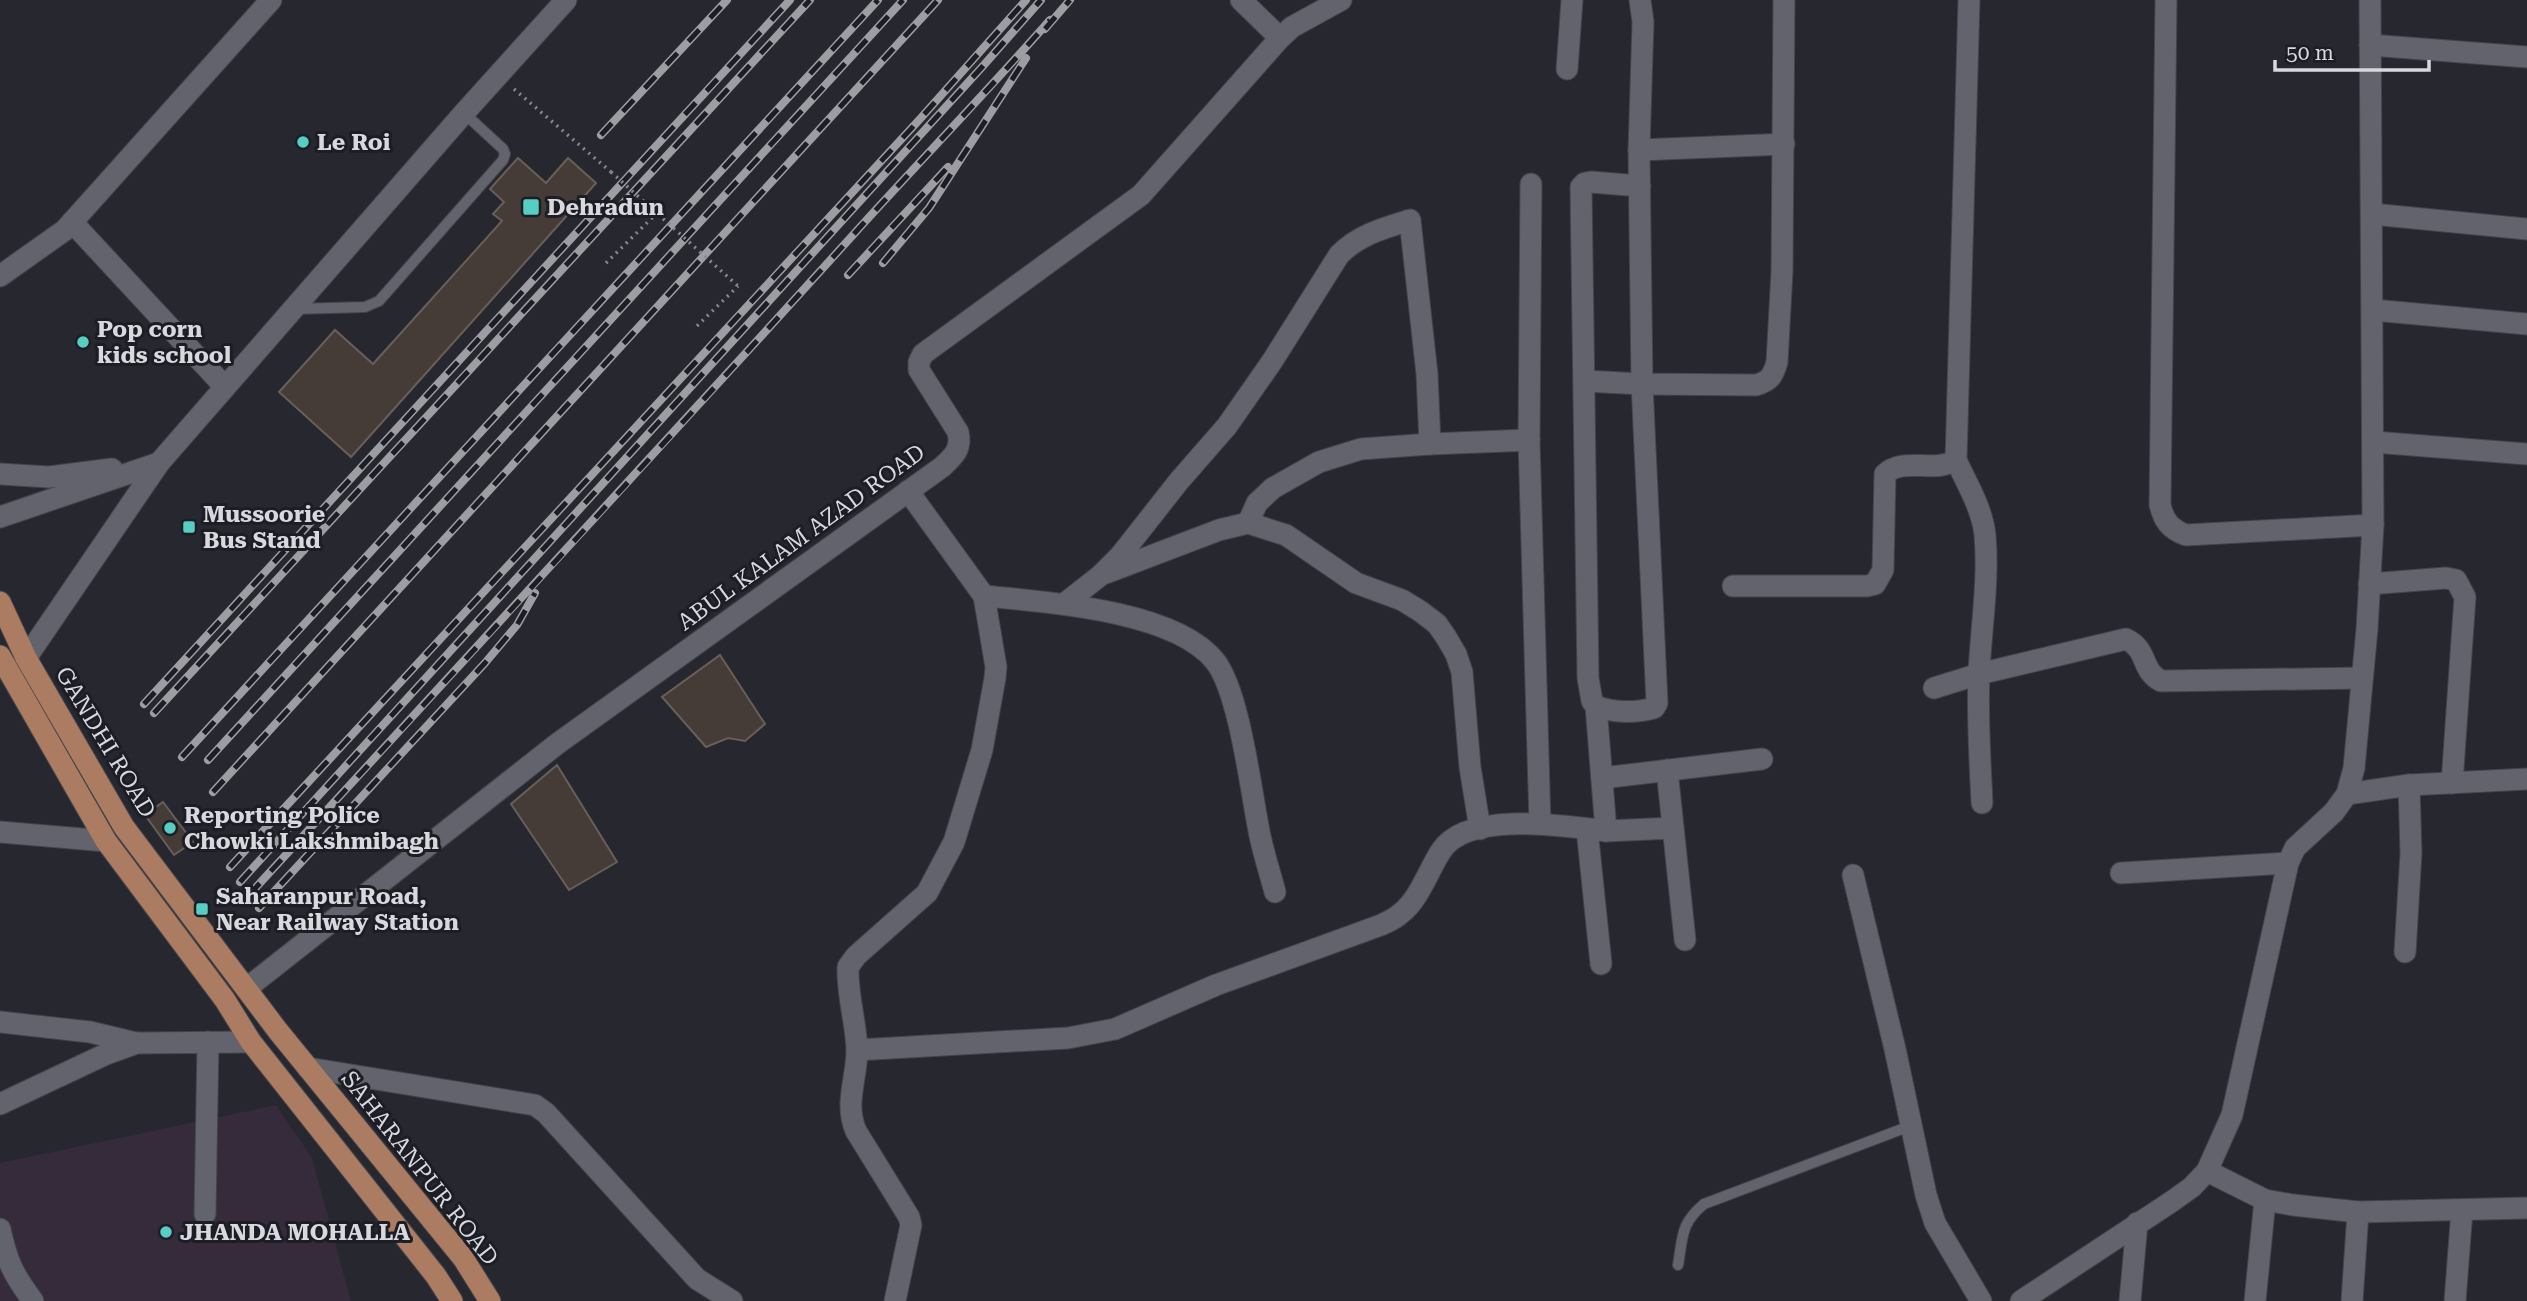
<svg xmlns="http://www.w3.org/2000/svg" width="2527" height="1301" font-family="'Roboto Serif',serif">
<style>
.commercial{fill:#352b3a}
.building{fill:#453c37;stroke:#695f59;stroke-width:2}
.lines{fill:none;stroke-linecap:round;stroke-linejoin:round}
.lane-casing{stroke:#44444b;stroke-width:12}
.street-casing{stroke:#44444b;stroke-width:23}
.secondary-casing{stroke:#44444b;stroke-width:23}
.primary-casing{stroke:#44444b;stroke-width:23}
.path{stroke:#88888f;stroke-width:3.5;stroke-dasharray:2 5;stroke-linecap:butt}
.lane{stroke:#62636c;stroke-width:10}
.street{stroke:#62636c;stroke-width:21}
.secondary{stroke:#62636c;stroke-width:21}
.primary{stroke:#ab7c61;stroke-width:21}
.rail-casing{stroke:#9d9da3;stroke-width:8}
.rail{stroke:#1d1d25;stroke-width:5;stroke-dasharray:16;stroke-linecap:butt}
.path-bridge{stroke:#88888f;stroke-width:3.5;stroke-dasharray:2 5;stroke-linecap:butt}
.poi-dot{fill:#57cec1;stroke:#1d1d25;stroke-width:2.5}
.labels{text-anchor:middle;stroke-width:6;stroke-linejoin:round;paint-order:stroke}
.poi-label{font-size:23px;font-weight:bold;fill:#d8d8de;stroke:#1d1d25;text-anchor:start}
.street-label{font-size:23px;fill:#d8d8de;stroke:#1d1d25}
</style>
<rect width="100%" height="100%" fill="#27272f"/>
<!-- commercial -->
<polygon class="commercial" points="276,1105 312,1158 351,1301 0,1301 0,1163"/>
<!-- building -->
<g class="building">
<polygon points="518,158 546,183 568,158 596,183 351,457 279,392 335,330 373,364 502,221 493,214 504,202 490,189"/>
<polygon points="720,655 765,724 745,741 728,738 706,747 662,697"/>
<polygon points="557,765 617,862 569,890 511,804"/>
<polygon points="163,802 193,842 174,855 145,815"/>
</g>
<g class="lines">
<!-- lane casing -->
<g class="lane-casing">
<g id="lane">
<polyline points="294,309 365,307 379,301 503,160 505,154 503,149 464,113"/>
<path d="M 1678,1265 C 1683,1237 1680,1224 1704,1204 L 1910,1126"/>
</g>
</g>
<!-- street casing -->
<g class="street-casing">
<g id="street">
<polyline points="1241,0 1280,38"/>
<path d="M 1640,0 L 1643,22 L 1639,150 L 1642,384 L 1657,703 L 1654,708 C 1637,713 1612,713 1596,706 L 1592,701 L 1588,678 L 1581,187 L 1585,183 L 1591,182 L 1640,186"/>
<path d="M 2166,0 L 2160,505 C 2164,521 2170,529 2186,535 L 2373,525"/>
<polyline points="2370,45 2527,57"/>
<polyline points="1567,69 1572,0"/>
<polyline points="1639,150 1784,144"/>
<polyline points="1531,184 1529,440 1540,824"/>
<polyline points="2372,214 2527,229"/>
<polyline points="72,222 225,387"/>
<polyline points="0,276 65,230 271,0"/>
<polyline points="2373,310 2527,324"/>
<path d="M 1585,381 L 1642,384 L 1756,385 C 1770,381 1773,376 1777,362 L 1782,271 L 1784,0"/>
<polyline points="2374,442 2527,454"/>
<polyline points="1430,444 1529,440"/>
<path d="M 1956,460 C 1967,484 1982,508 1985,535 C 1989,581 1981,628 1979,674 C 1977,717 1980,760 1982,803"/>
<polyline points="1106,573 1219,530 1248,523 1286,535 1356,583 1402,600 1420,611 1437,624 1446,637 1456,654 1462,672 1470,767 1480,829"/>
<polyline points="2369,584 2446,578 2456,580 2465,597 2452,783"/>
<path d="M 1733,586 L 1867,586 L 1875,584 L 1883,570 L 1885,474 C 1904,456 1934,474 1956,460 L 1969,0"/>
<path d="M 984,596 C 1046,602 1174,610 1215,661 C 1240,693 1251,793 1260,836 C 1264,855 1270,873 1275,892"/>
<path d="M 1064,604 L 1101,575 L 1120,556 L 1179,481 L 1227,426 L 1273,360 L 1339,255 C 1358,235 1384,228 1410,220 L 1427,374 L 1430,444 L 1361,449 L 1319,462 L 1273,488 L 1257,503 L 1248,523"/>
<path d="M 1934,688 L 1979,674 L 2126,639 C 2149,650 2140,670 2161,681 L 2362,678"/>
<polyline points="1667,770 1685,940"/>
<polyline points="1602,778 1762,759"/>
<polyline points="2347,794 2409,785 2527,779"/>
<polyline points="1587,829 1601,964"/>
<polyline points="1606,831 1673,828"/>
<polyline points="0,832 106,841"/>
<polyline points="2121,873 2288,863"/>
<polyline points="1853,875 1895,1049 1926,1195 1935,1223 1981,1301"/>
<polyline points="2405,952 2411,853 2409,785"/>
<path d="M 247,988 L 557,744 L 942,467 C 954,456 962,449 958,432 L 919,370 L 919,362 L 923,354 L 1141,195 L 1280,38 L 1292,27 L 1341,0"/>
<polyline points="0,1022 90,1032 136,1043"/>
<path d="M 857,1050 L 1068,1038 L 1115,1029 L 1216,985 L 1381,925 C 1387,922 1395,919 1400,914 C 1419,900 1428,871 1441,851 C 1467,810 1565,826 1606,831 L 1596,706"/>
<polyline points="308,1068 535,1105 546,1113 697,1279 732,1301"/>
<polyline points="0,1104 104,1055 137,1043 251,1042"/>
<polyline points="2207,1171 2265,1200 2293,1205 2358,1212 2527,1208"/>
<polyline points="205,1214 208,1042"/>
<path d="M 0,1229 C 7,1262 13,1274 33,1301"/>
<path d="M 895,1301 L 911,1225 L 909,1217 L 856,1131 C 844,1104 857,1078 857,1050 C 856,1022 847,995 848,967 L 856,956 L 927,893 L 954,842 L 982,750 L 995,678 L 996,667 L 984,596 L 908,491"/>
<polyline points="2021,1301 2171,1202 2192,1187 2207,1171 2232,1115 2288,863 2295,848 2334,812 2347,794 2354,768 2367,629 2373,525 2370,0"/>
<polyline points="2130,1301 2137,1223"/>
<polyline points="2255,1301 2265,1200"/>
<polyline points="2352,1301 2358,1212"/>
<polyline points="2455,1301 2462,1210"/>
</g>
</g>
<!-- secondary casing -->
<g class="secondary-casing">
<g id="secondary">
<polyline points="0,474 49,477 112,469"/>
<polyline points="0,517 159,463"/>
<polyline points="26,658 159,463 464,113 566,0"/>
</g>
</g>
<!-- primary casing -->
<g class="primary-casing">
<g id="primary">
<polyline points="0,602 26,658 124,827 278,1031 463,1258 490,1301"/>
<polyline points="0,656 106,841 225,1000 251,1042 436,1276 452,1301"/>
</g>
</g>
<!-- path -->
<g class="path">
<polyline points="514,89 611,172"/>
<polyline points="606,263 656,214"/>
<polyline points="697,326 738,286"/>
</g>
<!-- lane -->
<use href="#lane" class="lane"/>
<!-- street -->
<use href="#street" class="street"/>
<!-- secondary -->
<use href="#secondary" class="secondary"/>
<!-- primary -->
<use href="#primary" class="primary"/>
<!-- rail casing -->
<g class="rail-casing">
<g id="rail">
<polyline points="1045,29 1070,0"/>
<polyline points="601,135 727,0"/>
<polyline points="883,263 929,208 1026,58"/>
<polyline points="848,275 948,167"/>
<polyline points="144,704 790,0"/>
<polyline points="154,713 810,0"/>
<polyline points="182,757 878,0"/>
<polyline points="208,760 903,0"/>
<polyline points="213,792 938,0"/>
<polyline points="230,867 920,119 1026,0"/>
<polyline points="240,882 983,66 1041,0"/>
<path d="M 249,895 C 451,675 653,456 853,235 C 918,163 986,93 1050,20"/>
<polyline points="259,908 485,663 517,625 535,593"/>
</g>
</g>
<!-- rail -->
<use href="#rail" class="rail"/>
<!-- path-bridge -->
<polyline class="path-bridge" points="611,172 738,286"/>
</g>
<!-- markers -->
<g class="poi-dot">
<circle cx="303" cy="142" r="7"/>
<rect x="522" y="198" width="18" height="18" rx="3.5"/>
<circle cx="83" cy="342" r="7"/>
<rect x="182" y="520" width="14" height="14" rx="3.5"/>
<circle cx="170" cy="828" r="7"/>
<rect x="195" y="902" width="14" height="14" rx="3.5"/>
<circle cx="166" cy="1232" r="7"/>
</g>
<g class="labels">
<!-- poi labels -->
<g class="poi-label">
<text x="317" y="150">Le Roi</text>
<text x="547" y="215">Dehradun</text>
<text x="97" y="337">Pop corn<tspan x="97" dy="26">kids school</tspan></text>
<text x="203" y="522">Mussoorie<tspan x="203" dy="26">Bus Stand</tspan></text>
<text x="184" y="823">Reporting Police<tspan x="184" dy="26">Chowki Lakshmibagh</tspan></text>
<text x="216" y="904">Saharanpur Road,<tspan x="216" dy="26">Near Railway Station</tspan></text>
<text x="180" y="1240">JHANDA MOHALLA</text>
</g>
<!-- street labels -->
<g class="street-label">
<text transform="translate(801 537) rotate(-36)" y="8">ABUL KALAM AZAD ROAD</text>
<text transform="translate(106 742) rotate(59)" y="8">GANDHI ROAD</text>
<text transform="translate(420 1168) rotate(52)" y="8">SAHARANPUR ROAD</text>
</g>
</g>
<!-- scale -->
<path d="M2275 60v10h154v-10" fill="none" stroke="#d8d8de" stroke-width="3.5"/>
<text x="2286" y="60" font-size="21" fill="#d8d8de" stroke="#1d1d25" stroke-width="5" paint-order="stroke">50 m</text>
</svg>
